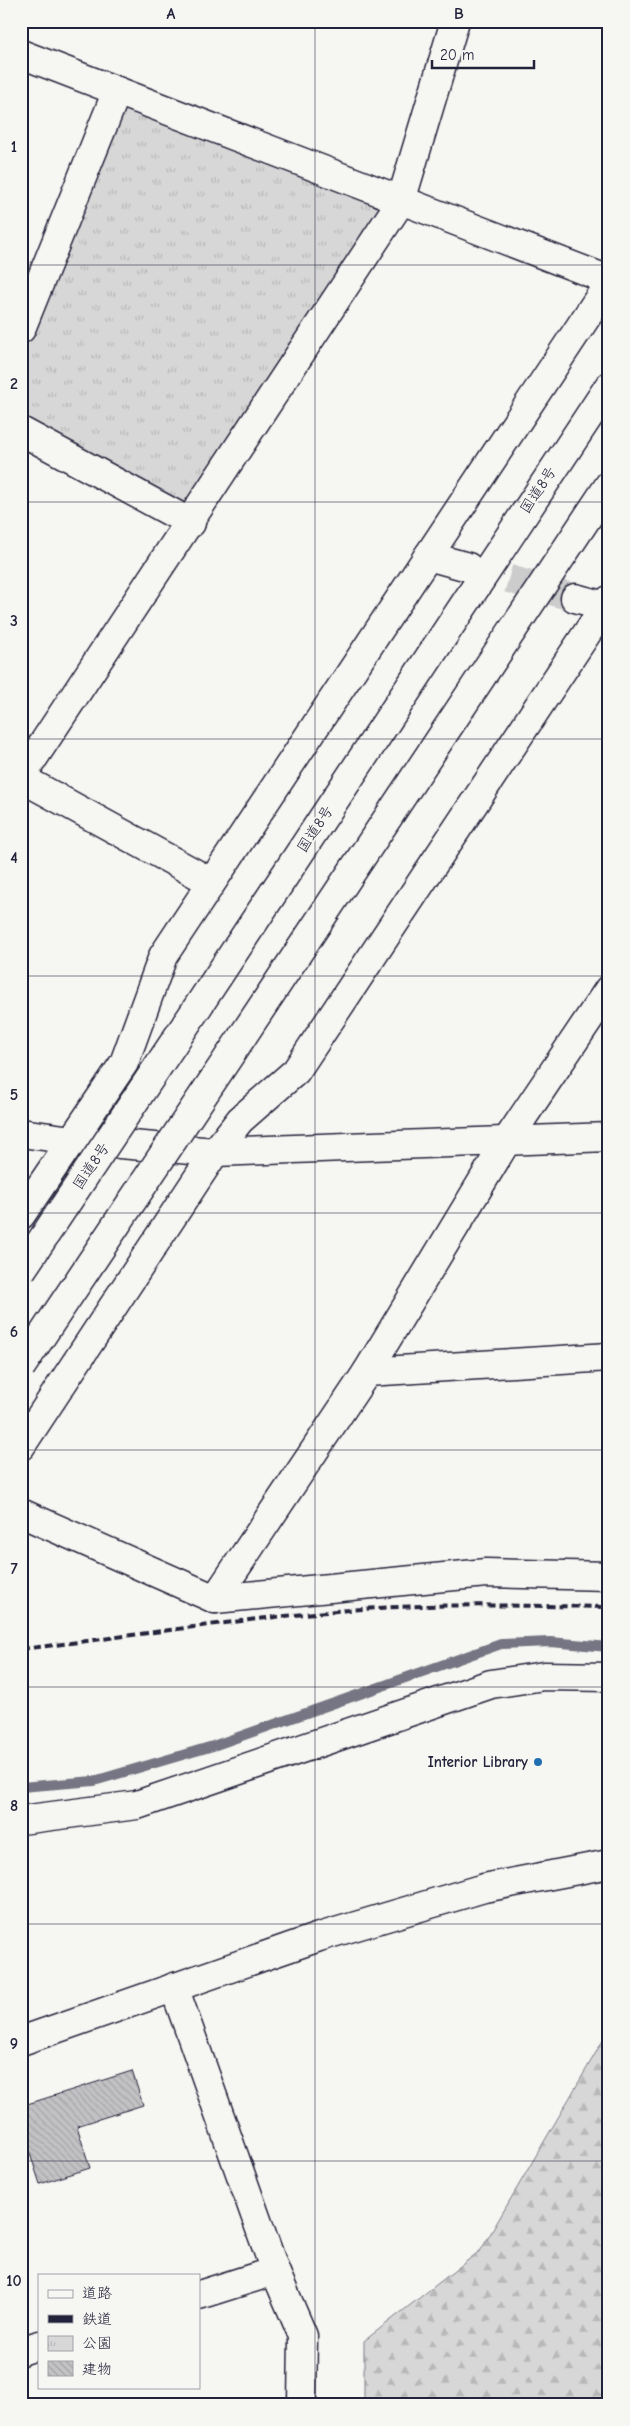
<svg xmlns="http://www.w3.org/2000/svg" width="630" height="2426" font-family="'Comic Neue','Klee One',sans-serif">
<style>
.forest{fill:url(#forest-firs);stroke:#7c7c89}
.park{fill:url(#park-tufts);stroke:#7c7c89}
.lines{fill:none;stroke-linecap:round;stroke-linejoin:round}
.stream{stroke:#757583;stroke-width:10}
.building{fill:url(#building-back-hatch);stroke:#22223b}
.minor-tunnel{stroke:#cccccd;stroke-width:28;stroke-dasharray:28 14;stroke-linecap:butt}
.minor-casing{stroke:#22223b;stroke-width:31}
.highway-casing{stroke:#22223b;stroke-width:31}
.minor{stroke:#f6f6f2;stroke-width:28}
.highway{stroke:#f6f6f2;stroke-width:28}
.rail{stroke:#22223b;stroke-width:4;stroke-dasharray:8 4;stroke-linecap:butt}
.highway-bridge-casing{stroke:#22223b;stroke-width:31;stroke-linecap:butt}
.highway-bridge{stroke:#f6f6f2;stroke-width:28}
.grid{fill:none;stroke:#22223b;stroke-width:1;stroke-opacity:0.55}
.poi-dot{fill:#1f6fb2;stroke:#f6f6f2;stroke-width:2}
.labels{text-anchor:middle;stroke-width:4;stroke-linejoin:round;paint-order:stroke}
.street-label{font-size:15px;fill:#22223b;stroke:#f6f6f2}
.poi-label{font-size:15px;font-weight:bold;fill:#22223b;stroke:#f6f6f2;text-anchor:end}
.neatline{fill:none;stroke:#22223b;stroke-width:2}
.grid-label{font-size:16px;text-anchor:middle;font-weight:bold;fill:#22223b}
</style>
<defs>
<pattern id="forest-firs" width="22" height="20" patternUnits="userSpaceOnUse" patternTransform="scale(1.25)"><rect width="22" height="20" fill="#d7d7d7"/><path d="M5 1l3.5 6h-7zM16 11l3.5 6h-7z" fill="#b8b8b9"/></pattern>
<pattern id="park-tufts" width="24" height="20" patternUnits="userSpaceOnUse" patternTransform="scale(1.25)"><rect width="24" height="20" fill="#d7d7d7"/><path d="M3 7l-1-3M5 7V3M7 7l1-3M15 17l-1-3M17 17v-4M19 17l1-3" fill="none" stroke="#b8b8b9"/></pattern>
<pattern id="building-back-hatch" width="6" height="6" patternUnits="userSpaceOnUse" patternTransform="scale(1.25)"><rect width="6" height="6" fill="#c2c2c4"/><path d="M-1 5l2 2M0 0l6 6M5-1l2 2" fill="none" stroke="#a6a6a9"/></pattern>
</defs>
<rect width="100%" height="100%" fill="#f6f6f2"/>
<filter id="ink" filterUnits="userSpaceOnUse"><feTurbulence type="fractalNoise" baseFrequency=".02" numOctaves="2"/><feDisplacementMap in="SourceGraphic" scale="10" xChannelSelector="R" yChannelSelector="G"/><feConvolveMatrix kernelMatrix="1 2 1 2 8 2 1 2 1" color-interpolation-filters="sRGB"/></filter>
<g filter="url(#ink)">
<!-- forest -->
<polygon class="forest" points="609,2030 609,2405 364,2405 364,2341 481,2250"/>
<!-- park -->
<polygon class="park" points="124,94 389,196 198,512 21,431 21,334"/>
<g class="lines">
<!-- stream -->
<polyline class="stream" points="21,1787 94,1781 213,1746 501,1644 550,1642 609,1647"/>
</g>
<!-- building -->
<polygon class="building" points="132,2071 143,2105 77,2126 90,2168 40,2184 21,2126 21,2106"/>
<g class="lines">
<!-- minor-tunnel -->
<polyline class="minor-tunnel" points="468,567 575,598"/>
<!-- minor casing -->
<g class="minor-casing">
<g id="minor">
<polyline points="21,54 609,280"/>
<polyline points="21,329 117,91"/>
<polyline points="21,431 191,523"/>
<polyline points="428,556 468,567"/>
<polyline points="575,598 605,606"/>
<polyline points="21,777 401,201 455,21"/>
<polyline points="21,778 211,882"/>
<polyline points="21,1133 72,1140 215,1152 609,1137"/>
<polyline points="21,1215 72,1140"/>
<polyline points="367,1372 609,1357"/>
<polyline points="21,1446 215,1152"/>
<polyline points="21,1513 215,1599 486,1573 609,1576"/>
<polyline points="215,1599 367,1372 506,1142 609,989"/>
<polyline points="21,1820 137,1805 491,1684 544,1676 609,1677"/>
<polyline points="174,1987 275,2271 199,2295"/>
<polyline points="21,2041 319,1937 484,1888 609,1864"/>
<polyline points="275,2271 303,2336 302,2405"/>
<polyline points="21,2351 39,2345"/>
</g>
</g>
<!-- highway casing -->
<g class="highway-casing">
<g id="highway">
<polyline points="197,1008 609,386"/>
<polyline points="242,1037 609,485"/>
<polyline points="72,1140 124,1063 163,956 609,283"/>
<polyline points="215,1152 240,1120 296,1071 609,600"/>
</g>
</g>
<!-- minor -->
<use href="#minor" class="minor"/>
<!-- highway -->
<use href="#highway" class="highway"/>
<!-- rail -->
<path class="rail" d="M 21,1649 C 135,1636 249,1617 363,1609 C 444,1603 527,1606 609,1607"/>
<!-- highway-bridge casing -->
<g class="highway-bridge-casing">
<g id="highway-bridge">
<polyline points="21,1271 197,1008"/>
<polyline points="21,1367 242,1037"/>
</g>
</g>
<!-- highway-bridge -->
<use href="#highway-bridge" class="highway-bridge"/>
</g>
</g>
<!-- grid -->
<path class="grid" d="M 315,21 L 315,2405M 21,265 L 609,265M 21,502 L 609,502M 21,739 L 609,739M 21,976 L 609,976M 21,1213 L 609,1213M 21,1450 L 609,1450M 21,1687 L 609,1687M 21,1924 L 609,1924M 21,2161 L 609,2161"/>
<!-- markers -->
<circle class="poi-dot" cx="538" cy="1762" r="5"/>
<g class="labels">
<!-- street labels -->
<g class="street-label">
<text transform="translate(538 490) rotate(-57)" y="5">国道8号</text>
<text transform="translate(315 829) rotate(-57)" y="5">国道8号</text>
<text transform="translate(91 1166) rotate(-56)" y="5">国道8号</text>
</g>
<!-- poi labels -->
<g class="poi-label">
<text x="528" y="1767">Interior Library</text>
</g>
</g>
<!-- margin -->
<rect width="630" height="2426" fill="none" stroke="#f6f6f2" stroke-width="55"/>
<!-- legend -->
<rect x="38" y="2274" width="162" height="115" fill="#f6f6f2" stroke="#a1a1a9"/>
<rect x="48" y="2290" width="25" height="8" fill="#f6f6f2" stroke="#a1a1a9"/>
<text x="82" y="2298" font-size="15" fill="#22223b">道路</text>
<rect x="48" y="2315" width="25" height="8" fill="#22223b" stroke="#a1a1a9"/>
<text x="82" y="2324" font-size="15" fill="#22223b">鉄道</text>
<rect x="48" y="2336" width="25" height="15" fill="url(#park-tufts)" stroke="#a1a1a9"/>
<text x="82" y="2348" font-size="15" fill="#22223b">公園</text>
<rect x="48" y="2361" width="25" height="15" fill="url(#building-back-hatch)" stroke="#a1a1a9"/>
<text x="82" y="2374" font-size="15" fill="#22223b">建物</text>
<!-- scale -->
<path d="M432 60v8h102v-8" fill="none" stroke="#22223b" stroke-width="2.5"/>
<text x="440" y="60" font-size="15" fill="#22223b" stroke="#f6f6f2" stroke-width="4" paint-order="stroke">20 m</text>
<rect x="28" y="28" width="574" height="2370" class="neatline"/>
<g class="grid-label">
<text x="171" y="19">A</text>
<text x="459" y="19">B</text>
<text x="14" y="152">1</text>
<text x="14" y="389">2</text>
<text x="14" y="626">3</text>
<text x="14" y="863">4</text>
<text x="14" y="1100">5</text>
<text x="14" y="1337">6</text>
<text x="14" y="1574">7</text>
<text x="14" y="1811">8</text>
<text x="14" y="2049">9</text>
<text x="14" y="2286">10</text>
</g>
</svg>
